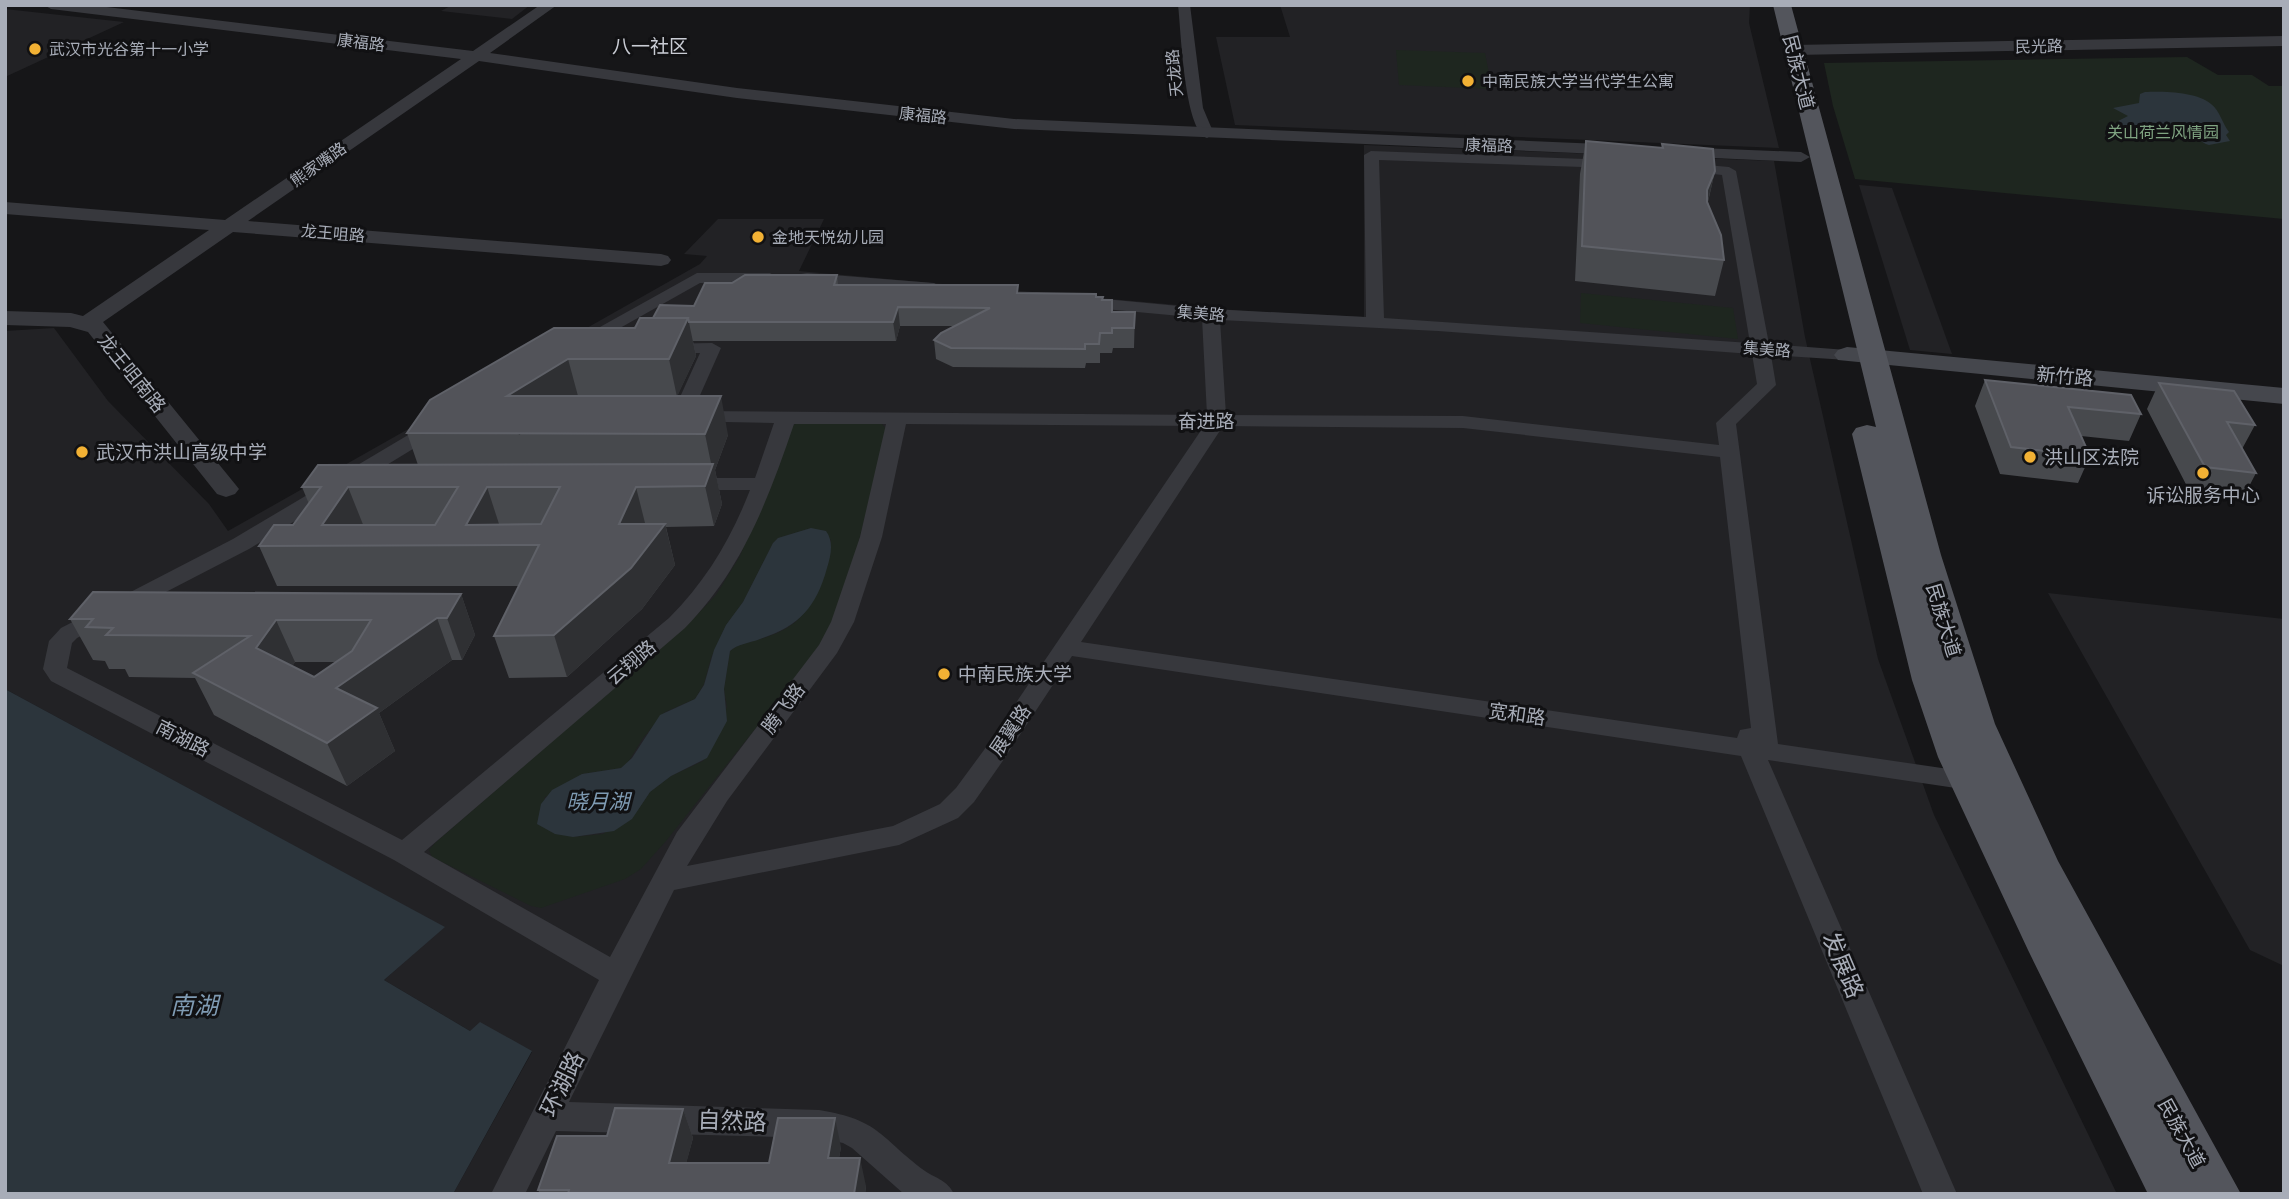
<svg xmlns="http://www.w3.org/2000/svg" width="2289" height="1199" font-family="Poppins,'Noto Sans SC',sans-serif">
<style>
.built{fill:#222225}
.green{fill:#1e261f;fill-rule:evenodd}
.water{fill:#2c353c}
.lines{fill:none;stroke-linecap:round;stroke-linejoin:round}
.minor{fill:#37383d;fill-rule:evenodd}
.tertiary{fill:#37383d;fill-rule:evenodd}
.secondary{fill:#45474d;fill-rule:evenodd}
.primary{fill:#53555c;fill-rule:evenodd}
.wall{fill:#47494d;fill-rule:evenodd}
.shaded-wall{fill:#2f3033}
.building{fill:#525359;stroke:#5f6168;stroke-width:2;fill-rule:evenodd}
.poi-dot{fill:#f2b134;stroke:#111113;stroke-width:2.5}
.labels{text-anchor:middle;stroke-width:6;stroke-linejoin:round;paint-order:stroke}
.far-street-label{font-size:16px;fill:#a8adb8;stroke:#111113}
.far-poi-label{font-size:16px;fill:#a8adb8;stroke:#111113;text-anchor:start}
.far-park-label{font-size:16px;fill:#7fa381;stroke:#111113}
.far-quarter-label{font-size:19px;fill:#c9ccd4;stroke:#111113}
.street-label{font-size:19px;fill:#a8adb8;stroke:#111113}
.poi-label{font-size:19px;fill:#a8adb8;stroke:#111113;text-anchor:start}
.water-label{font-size:21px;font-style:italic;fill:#7f9bb3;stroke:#111113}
.near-street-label{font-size:23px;fill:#a8adb8;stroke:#111113}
.near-water-label{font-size:24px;font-style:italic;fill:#7f9bb3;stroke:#111113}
</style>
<rect width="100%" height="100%" fill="#161618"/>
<!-- built -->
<g class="built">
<polygon points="452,5 530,5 512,19 441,11"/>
<polygon points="1280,5 1750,5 1749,23 1779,148 1235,125 1216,37 1290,37"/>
<polygon points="5,9 124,22 5,77"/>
<polygon points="1364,145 1774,161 1805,337 1878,659 1934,815 2117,1194 453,1194 532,1052 470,1031 384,980 444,927 5,689 5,331 54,328 108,401 209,504 228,531 700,264 707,256 684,254 718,219 824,219 799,271 1244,311 1364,317"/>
<polygon points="1859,185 1892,188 1952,354 1910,350"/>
<polygon points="2048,593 2284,619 2284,966 2250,950"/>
</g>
<!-- green -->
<g class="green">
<polygon points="1396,50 1485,53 1492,89 1399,85"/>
<polygon points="2187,57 2218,75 2252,75 2269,86 2284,86 2284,219 1855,179 1833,106 1824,63"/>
<polygon points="1581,293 1733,308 1738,339 1580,323"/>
<path d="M 797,423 L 882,424 L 887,430 L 845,596 L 817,651 L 666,841 L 641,869 L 625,879 L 541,908 L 531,906 L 432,857 L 429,850 L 435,843 L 692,620 L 716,595 L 740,556 L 789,428 ZM 811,528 L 831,540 C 831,557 826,572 819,588 C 799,631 780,633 737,646 L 730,651 L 724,689 L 727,707 L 703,761 L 671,776 L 650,792 L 638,810 L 603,834 L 573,837 L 544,798 L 582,774 L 621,768 L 627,764 L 643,738 L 665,712 L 695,699 L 704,684 L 711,658 L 726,625 L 743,602 L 773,543 L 778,538 Z"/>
</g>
<!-- water -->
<g class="water">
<path d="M 2145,92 C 2163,91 2198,92 2211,104 C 2220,111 2222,123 2229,132 L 2226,135 L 2230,141 L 2209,145 C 2200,143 2197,135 2186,133 C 2159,128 2150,141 2121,125 L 2118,121 L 2128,116 L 2113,108 L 2139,103 L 2140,94 Z"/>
<path d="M 811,528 L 826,531 C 834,542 831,555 827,568 C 816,608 799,626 760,639 C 750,643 737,644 730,651 L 724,689 L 727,721 L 707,758 L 671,776 L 650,792 L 632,819 L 614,831 L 573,837 L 555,834 L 537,824 L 541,804 L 552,790 L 582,774 L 621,768 L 632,758 L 660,715 L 695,699 L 704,685 L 714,650 L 726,625 L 743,602 L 773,543 L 778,538 Z"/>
<polygon points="5,689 445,927 384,980 470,1031 480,1022 532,1051 453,1194 5,1194"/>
</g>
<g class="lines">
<!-- minor -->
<g class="minor">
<path d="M 1178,5 L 1190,5 L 1203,108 L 1214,134 L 1207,138 C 1184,131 1181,29 1178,5 Z"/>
<path d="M 1371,151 L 1612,160 L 1619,164 L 1612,168 L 1379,160 L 1384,318 L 1750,343 L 1722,175 L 1679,170 L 1677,167 L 1679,164 L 1684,163 L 1729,167 L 1736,171 L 1769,344 L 1847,350 L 1856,355 L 1847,360 L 1771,355 L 1776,385 L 1736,424 L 1778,744 L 1969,772 L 1978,774 L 1982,781 L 1978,788 L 1969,790 L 1768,760 L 1957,1194 L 1923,1194 L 1741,756 L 1072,656 L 1002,762 L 974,802 L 958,818 L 899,845 L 674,890 L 569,1102 L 819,1110 C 881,1120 880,1138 925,1171 C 937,1179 947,1180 954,1194 L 904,1194 L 852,1148 L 843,1143 L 819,1138 L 556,1131 L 525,1194 L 491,1194 L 599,980 L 394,860 L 51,681 L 43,669 L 49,641 L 61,628 L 233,539 L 430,422 L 444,422 L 447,426 L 444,430 L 249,549 L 77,638 L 72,643 L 67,668 L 402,840 L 669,618 C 706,581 731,539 750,490 L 688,490 L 681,488 L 678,484 L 681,480 L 688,478 L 755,478 L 774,423 L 674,421 L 671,417 L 700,353 L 665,353 L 656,348 L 659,344 L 712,343 L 721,348 L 693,411 L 1207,415 L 1202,318 L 1083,307 L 1074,302 L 1083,297 L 1211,309 L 1366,317 L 1364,155 ZM 1220,320 L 1438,331 L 1752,354 L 1757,384 L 1716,423 L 1719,445 L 1463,416 L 1226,415 ZM 794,424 L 886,424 L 860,537 L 831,622 L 819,645 L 677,832 L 610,957 L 424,852 L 685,628 C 742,570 768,500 794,424 ZM 906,424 L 1204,426 L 984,750 L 956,788 L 940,804 L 893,826 L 687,866 L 727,801 L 837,653 L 854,622 L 882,537 ZM 1223,426 L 1463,428 L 1720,457 L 1751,728 L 1740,730 L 1737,738 L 1081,642 Z"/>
<polygon points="697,273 770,273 778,278 770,283 700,283 588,346 582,347 573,342"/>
<polygon points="807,273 934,283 943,288 934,293 801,282 799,278 801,274"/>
</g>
<!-- tertiary -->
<g class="tertiary">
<polygon points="44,5 90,5 473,51 540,5 557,5 490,53 737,88 1014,119 1623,145 1632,150 1623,155 1014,129 737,98 479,61 248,221 661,254 668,256 671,260 668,264 661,266 233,232 103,322 235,484 239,489 235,494 226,497 217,494 88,332 70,327 5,325 5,311 71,313 83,316 209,230 5,214 5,202 225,220 461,59 51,9"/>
<polygon points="2284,36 2284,46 1794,55 1786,50 1794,45"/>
<polygon points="1675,147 1801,152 1810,157 1801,162 1669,156 1666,152"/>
</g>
<!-- secondary -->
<polygon class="secondary" points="1847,347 2284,388 2284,404 1838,360 1834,355 1838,350"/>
<!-- primary -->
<polygon class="primary" points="1773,5 1791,5 1941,555 1995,724 2058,861 2241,1194 2148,1194 2028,950 1938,757 1912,680 1852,434 1856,428 1867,425 1876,427"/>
</g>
<!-- wall -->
<g class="wall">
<polygon points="1586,141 1662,148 1662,144 1715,171 1708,202 1724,260 1715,296 1575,281 1580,174"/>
<polygon points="837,275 838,285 1018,285 1018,293 1096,297 1103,300 1113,312 1135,312 1134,348 1113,348 1112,353 1100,353 1100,363 1086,363 1085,368 953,367 936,359 934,340 953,326 900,326 896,341 693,341 696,356 677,396 728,435 715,470 722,504 714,526 666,527 675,565 642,609 567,677 509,678 494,636 519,586 277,586 259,546 293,525 309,504 302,487 418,465 407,433 653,318 694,306 732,283"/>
<polygon points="1985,380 2141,414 2129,441 2081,436 2090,456 2078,483 2000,474 1975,406"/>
<polygon points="2159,383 2255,425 2242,449 2256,473 2242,500 2191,494 2147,409"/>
<path d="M 461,594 L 475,635 L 462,660 L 452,660 L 379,713 L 395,751 L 347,786 L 214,715 L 195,678 L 129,677 L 125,669 L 109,669 L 105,661 L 93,660 L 70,619 ZM 295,662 L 336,662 L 314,677 L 292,666 Z"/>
<polygon points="683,1109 693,1138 686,1163 769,1163 841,1147 839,1158 866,1186 865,1194 540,1194 538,1190 607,1136"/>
</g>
<!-- shaded-wall -->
<g class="shaded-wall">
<polygon points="1715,171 1707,205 1707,190"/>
<polygon points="898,307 900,326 896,341 893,322"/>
<polygon points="688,318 696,356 677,397 669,359"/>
<polygon points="568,359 578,396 519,435 507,396"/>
<polygon points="721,396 728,435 715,470 722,504 714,526 705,486 712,468 705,434"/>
<polygon points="348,487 364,527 322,525"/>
<polygon points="487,487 500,527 466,525"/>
<polygon points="636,487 646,527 619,524"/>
<polygon points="665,524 675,565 642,609 567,677 554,635"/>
<polygon points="461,594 475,635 462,660 447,618"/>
<polygon points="437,618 452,660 379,713 395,751 347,786 327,743 336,688"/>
<polygon points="276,620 295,662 276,690 256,648"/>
<polygon points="683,1109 693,1138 679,1191 669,1163"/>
<polygon points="835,1118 841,1147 834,1186 828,1158"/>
<polygon points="860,1158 866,1186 865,1194 854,1194"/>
</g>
<!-- building -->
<g class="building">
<polygon points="1586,141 1663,148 1662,144 1713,149 1715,171 1707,190 1707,202 1721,235 1724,260 1582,246"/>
<polygon points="745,275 837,275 834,285 1018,285 1017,293 1096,294 1096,297 1103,297 1102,300 1112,300 1112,312 1135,312 1134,328 1112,328 1112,333 1100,333 1099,344 1085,344 1085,349 951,348 934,340 941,333 990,308 898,307 893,322 689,322 688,318 653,318 660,305 694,306 705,283 732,283"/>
<polygon points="640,318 688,318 669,359 568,359 507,396 721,396 705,434 407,433 430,400 554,328 635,328"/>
<polygon points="1985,380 2131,395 2141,414 2068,407 2090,456 2011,447"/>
<polygon points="2159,383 2234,391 2255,425 2227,422 2256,473 2205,467"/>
<path d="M 713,464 L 705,486 L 636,487 L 619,524 L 665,524 L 631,568 L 554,635 L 494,636 L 539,545 L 259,546 L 274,525 L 293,525 L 321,487 L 302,487 L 318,465 ZM 348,487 L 458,487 L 435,525 L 322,525 ZM 487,487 L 560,487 L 541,524 L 466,525 Z"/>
<path d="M 93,592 L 461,594 L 447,618 L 437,618 L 336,688 L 377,708 L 327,743 L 193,673 L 250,636 L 106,635 L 113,628 L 86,627 L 93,619 L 70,619 ZM 276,620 L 371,620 L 352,651 L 314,677 L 256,648 Z"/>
<polygon points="615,1108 683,1109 669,1163 769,1163 778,1118 835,1118 828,1158 860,1158 854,1194 568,1194 569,1190 538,1190 557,1136 607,1136"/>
</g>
<!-- markers -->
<g class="poi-dot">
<circle cx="35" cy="49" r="7"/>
<circle cx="1468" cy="81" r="7"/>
<circle cx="758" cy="237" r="7"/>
<circle cx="82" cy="452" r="7"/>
<circle cx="2030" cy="457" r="7"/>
<circle cx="2203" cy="473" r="7"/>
<circle cx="944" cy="674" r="7"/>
</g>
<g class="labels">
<!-- far-street labels -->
<g class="far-street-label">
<text transform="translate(361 42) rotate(7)" y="6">康福路</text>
<text transform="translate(2039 46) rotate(-1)" y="6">民光路</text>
<text transform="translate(1174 73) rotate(-96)" y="6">天龙路</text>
<text transform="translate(923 115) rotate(6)" y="6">康福路</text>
<text transform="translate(1489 145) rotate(2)" y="6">康福路</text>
<text transform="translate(318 164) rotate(-35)" y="6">熊家嘴路</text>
<text transform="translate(333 233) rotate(5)" y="6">龙王咀路</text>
<text transform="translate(1201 313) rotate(5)" y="6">集美路</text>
<text transform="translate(1767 349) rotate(4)" y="6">集美路</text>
</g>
<!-- far-poi labels -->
<g class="far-poi-label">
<text x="49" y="55">武汉市光谷第十一小学</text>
<text x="1482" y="87">中南民族大学当代学生公寓</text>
<text x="772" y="243">金地天悦幼儿园</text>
</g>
<!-- far-park labels -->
<g class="far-park-label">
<text x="2163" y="138">关山荷兰风情园</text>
</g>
<!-- far-quarter labels -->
<g class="far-quarter-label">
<text x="650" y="53">八一社区</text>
</g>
<!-- street labels -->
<g class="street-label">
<text transform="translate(1799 72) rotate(76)" y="7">民族大道</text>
<text transform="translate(132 373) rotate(51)" y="7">龙王咀南路</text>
<text transform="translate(2065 376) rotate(5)" y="7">新竹路</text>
<text x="1206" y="428">奋进路</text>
<text transform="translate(1944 620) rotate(73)" y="7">民族大道</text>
<text transform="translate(631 662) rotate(-40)" y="7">云翔路</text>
<text transform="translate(783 708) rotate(-53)" y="7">腾飞路</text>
<text transform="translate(1517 714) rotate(8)" y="7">宽和路</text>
<text transform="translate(1010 730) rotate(-56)" y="7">展翼路</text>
<text transform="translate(183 738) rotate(27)" y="7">南湖路</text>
<text transform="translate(2182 1133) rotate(61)" y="7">民族大道</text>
</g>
<!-- poi labels -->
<g class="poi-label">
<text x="96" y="459">武汉市洪山高级中学</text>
<text x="2044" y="464">洪山区法院</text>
<text x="2203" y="502" text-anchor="middle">诉讼服务中心</text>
<text x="958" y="681">中南民族大学</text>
</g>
<!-- water labels -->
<g class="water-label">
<text x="598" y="809">晓月湖</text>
</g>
<!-- near-street labels -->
<g class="near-street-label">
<text transform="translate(1843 965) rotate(67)" y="8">发展路</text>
<text transform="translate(562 1084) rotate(-64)" y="8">环湖路</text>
<text transform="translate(732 1121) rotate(2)" y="8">自然路</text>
</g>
<!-- near-water labels -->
<g class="near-water-label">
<text x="194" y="1014">南湖</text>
</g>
</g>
<!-- border -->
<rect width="2289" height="1199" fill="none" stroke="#a8adb8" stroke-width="14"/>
</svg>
